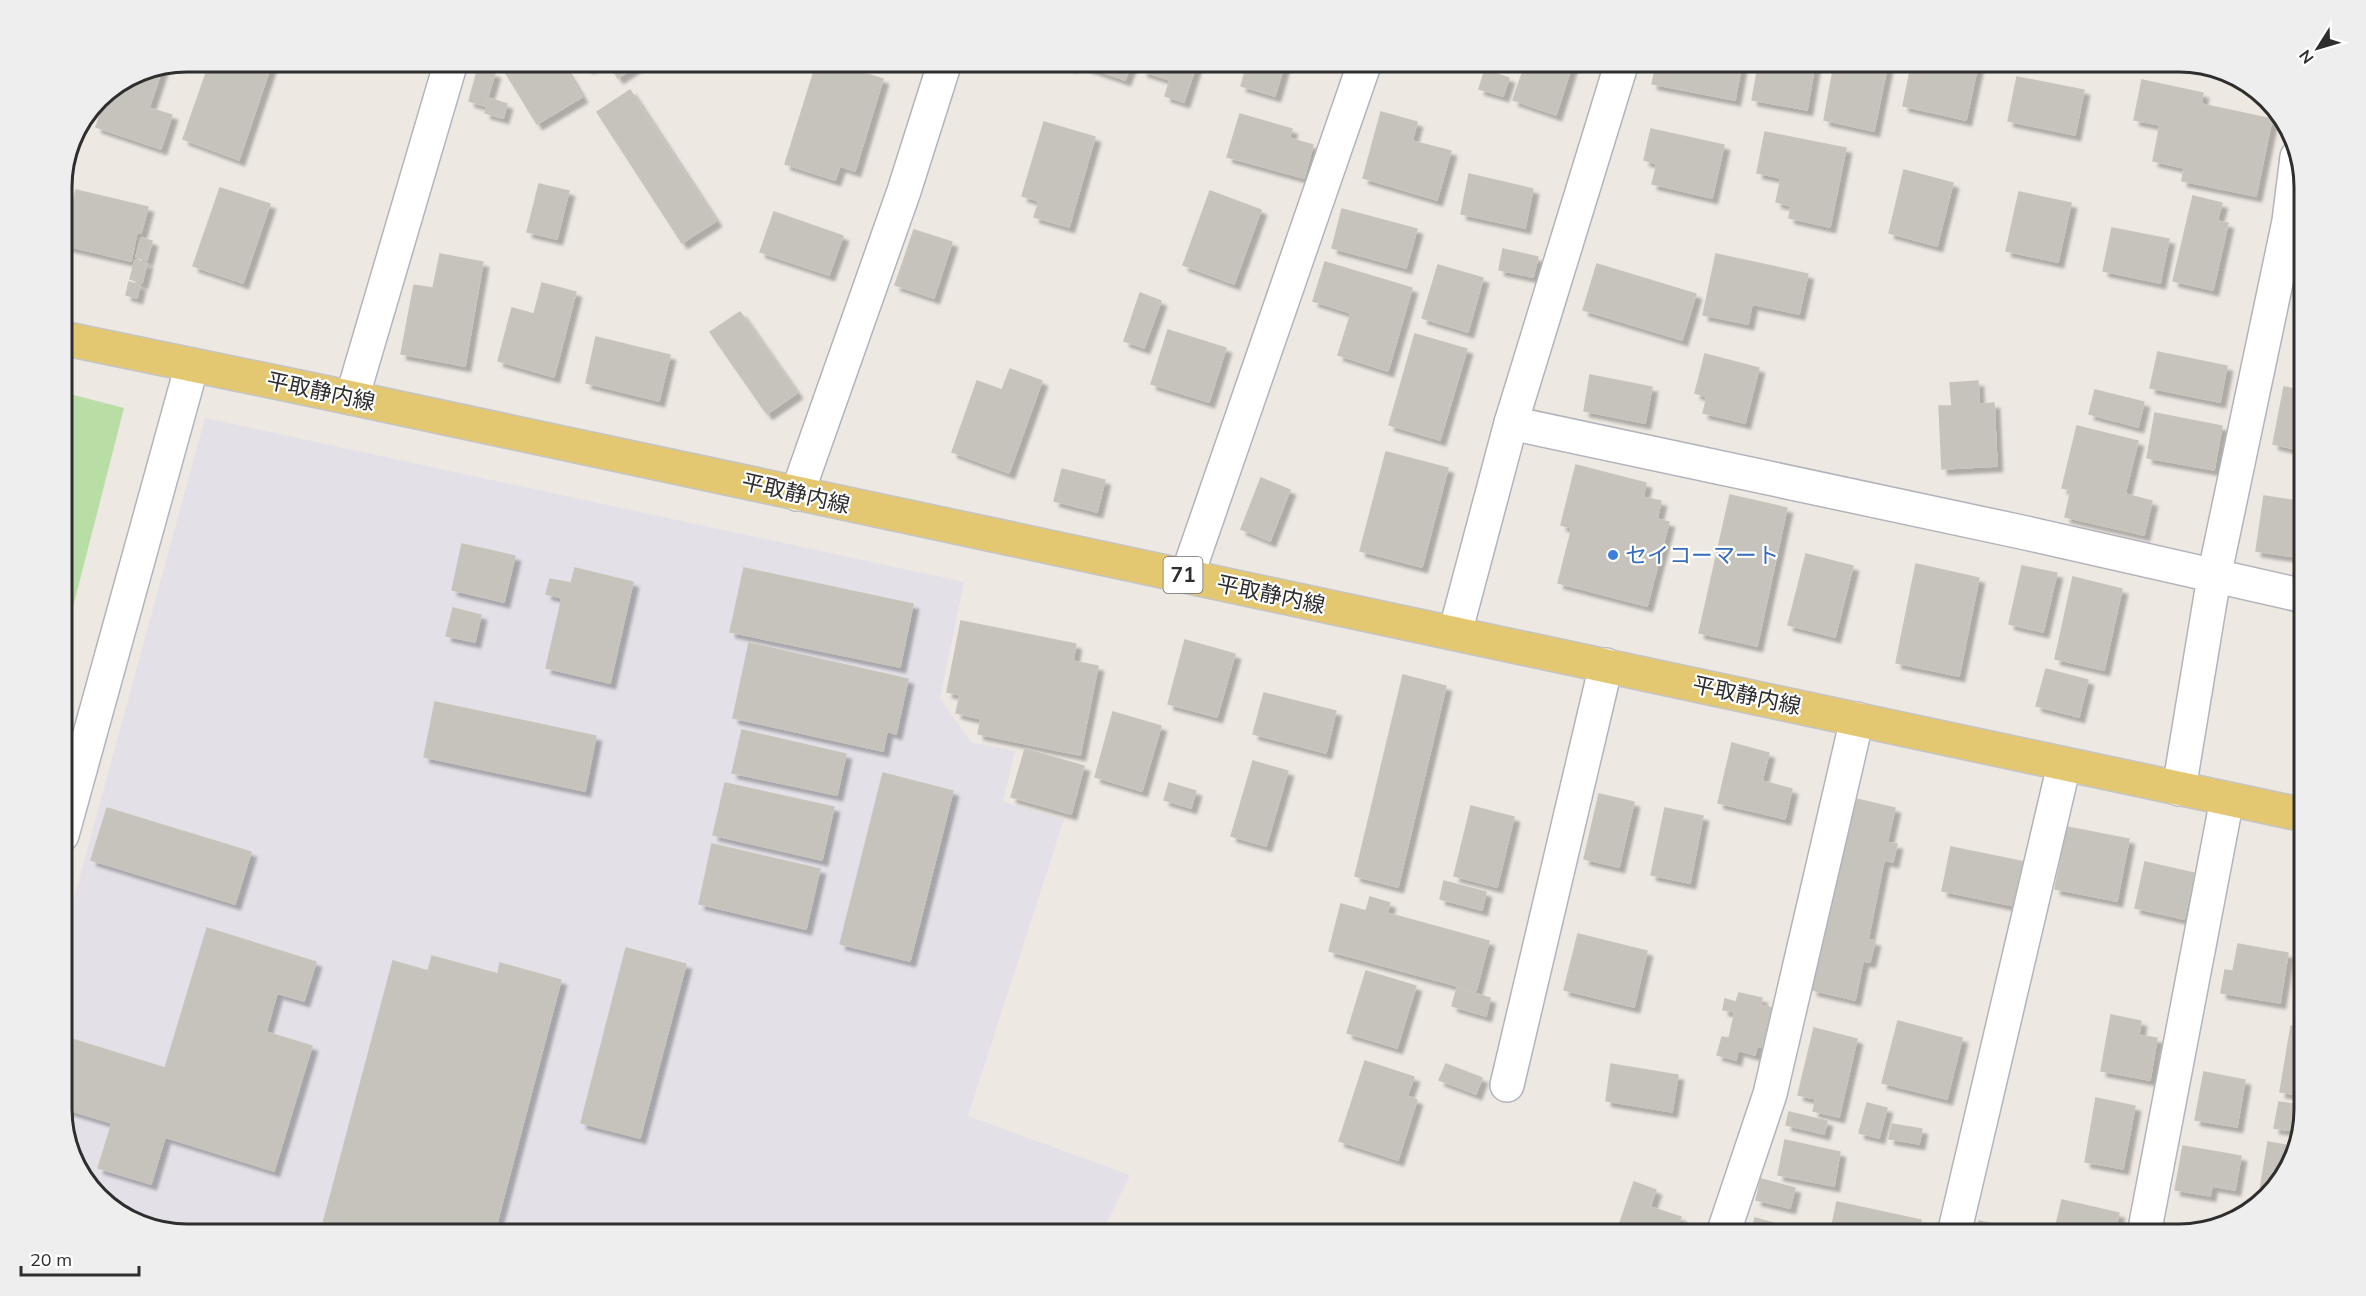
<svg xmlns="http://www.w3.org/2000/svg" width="2366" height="1296" font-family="Mulish,'Noto Sans JP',sans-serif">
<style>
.industrial{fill:#e3e1e7}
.green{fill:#b8dea5}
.building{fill:#c6c3bd;stroke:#c9c4bb;stroke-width:1.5;filter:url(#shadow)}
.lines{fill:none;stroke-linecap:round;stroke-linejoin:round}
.minor-casing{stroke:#b2b4bc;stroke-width:36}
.tertiary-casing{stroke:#b2b4bc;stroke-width:36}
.primary-casing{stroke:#c4c4c4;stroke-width:36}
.minor{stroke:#fff;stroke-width:33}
.tertiary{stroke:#fff;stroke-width:33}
.primary{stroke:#e4c871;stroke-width:33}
.shop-dot{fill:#3f7fe0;stroke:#fff;stroke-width:2}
.labels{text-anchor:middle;stroke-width:4.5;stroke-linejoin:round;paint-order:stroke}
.shield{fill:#fff;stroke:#6d6d6d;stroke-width:1.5}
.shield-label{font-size:21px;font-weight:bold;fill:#2e2e2e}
.street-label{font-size:22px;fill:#2e2e2e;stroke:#fff}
.shop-label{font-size:22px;fill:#366cbe;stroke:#fff;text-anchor:start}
.rim{fill:none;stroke:#2e2e2e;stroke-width:3}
</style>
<defs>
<filter id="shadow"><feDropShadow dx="5.5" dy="5.5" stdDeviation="1.5" flood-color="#0004"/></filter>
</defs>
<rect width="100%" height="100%" fill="#ede8e2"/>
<!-- industrial -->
<polygon class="industrial" points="205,418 964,582 940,698 971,742 1015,751 1003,802 1064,819 968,1116 1130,1175 1101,1234 187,1234 131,1221 83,1179 62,1117 62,942"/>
<!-- green -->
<polygon class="green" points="62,392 124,408 62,650"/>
<!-- building -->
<g class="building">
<polygon points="210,62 272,62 239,160 183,139"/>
<polygon points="499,62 561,62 582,97 537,124"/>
<polygon points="584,62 598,62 588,68"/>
<polygon points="607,62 642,62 618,78"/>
<polygon points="817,62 828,62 883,79 855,171 840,166 835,180 785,164"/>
<polygon points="1057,62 1073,62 1071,67"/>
<polygon points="1145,62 1197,62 1184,102 1165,96 1170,80 1142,71"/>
<polygon points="1248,62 1285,62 1275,96 1241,86"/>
<polygon points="1526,62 1573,62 1556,115 1513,100"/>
<polygon points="1657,62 1742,62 1735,100 1652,84"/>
<polygon points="1759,62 1815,63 1807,110 1752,100"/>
<polygon points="1847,62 1888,62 1874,131 1824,120 1834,65 1846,67"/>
<polygon points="1912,62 1968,62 1978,64 1966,120 1903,106"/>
<polygon points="1075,63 1075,62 1132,62 1125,80"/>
<polygon points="163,66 149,108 172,115 161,149 96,127 107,92 139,71"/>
<polygon points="478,68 495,73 485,106 469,101"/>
<polygon points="1485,70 1509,78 1503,96 1479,89"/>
<polygon points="2017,77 2084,90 2075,135 2008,121"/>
<polygon points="2142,80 2203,93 2201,104 2272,119 2256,196 2182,181 2184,168 2153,161 2160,125 2134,120"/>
<polygon points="630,90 716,221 682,243 597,112"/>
<polygon points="489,98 507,104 503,118 485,113"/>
<polygon points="1381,112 1417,122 1412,141 1451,151 1437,200 1363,178"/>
<polygon points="1240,114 1292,129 1289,138 1313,145 1304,178 1227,157"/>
<polygon points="1044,122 1095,137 1069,227 1034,217 1039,201 1022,196"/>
<polygon points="1651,129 1724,145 1712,198 1652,184 1657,164 1644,160"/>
<polygon points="1765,132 1846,148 1830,227 1789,218 1791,206 1776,202 1781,178 1757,173"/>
<polygon points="1904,170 1953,183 1937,246 1889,233"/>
<polygon points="1469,174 1533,189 1525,228 1461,214"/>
<polygon points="539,184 569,191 557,239 527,232"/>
<polygon points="220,188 270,204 243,283 193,266"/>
<polygon points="76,190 148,207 141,233 137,232 131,261 63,245"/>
<polygon points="1210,191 1261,210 1234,284 1183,265"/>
<polygon points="2019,192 2071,203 2058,262 2006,251"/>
<polygon points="2193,196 2222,203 2217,221 2228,223 2213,290 2173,281"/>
<polygon points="1342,209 1417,229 1406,268 1332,248"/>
<polygon points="774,212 843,236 829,275 760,252"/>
<polygon points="2112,228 2169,239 2160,283 2103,271"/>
<polygon points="914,230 952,242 934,298 895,285"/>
<polygon points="141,238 152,241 147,260 136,257"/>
<polygon points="1503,249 1538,257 1533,277 1499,270"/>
<polygon points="440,254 483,262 465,366 401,354 414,285 433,288"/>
<polygon points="1716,254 1808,274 1799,314 1752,304 1748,324 1703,315"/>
<polygon points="135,260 147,263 142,283 130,279"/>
<polygon points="1325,262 1412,288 1388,371 1338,355 1351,313 1313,301"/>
<polygon points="1597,264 1696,294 1682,340 1583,310"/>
<polygon points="1438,265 1483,278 1468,332 1422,318"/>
<polygon points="129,282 140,285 137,298 126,295"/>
<polygon points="542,283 576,292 554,377 498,361 512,308 534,314"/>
<polygon points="1140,293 1161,301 1144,348 1124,341"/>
<polygon points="740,312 797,393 767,414 710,332"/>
<polygon points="1168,330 1226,348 1209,402 1151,384"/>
<polygon points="1415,334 1467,349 1440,440 1389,425"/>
<polygon points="596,337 670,355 659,401 586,383"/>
<polygon points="2158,352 2227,366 2220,402 2150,388"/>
<polygon points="1705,354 1759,368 1745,423 1703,413 1707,397 1695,393"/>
<polygon points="1010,369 1042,381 1009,473 952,452 977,381 1002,390"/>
<polygon points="1590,375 1652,387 1645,423 1584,411"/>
<polygon points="1978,381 1979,404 1994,403 1997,466 1942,469 1939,406 1952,406 1950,383"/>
<polygon points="2284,387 2304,391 2304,451 2273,444"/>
<polygon points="2095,390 2144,402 2138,427 2089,414"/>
<polygon points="2155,413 2222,426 2214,470 2147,458"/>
<polygon points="2077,426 2138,441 2125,494 2152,501 2144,535 2065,517 2071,490 2062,488"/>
<polygon points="1386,452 1448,468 1422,567 1360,551"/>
<polygon points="1576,465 1646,483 1643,497 1661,501 1657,519 1669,522 1647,606 1558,583 1572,528 1561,525"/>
<polygon points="1062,469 1105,480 1097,512 1054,501"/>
<polygon points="1261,478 1290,490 1270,541 1241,529"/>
<polygon points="1730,495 1787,508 1757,646 1699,633"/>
<polygon points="2264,496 2304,502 2303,558 2256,551"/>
<polygon points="462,544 515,556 504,602 452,590"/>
<polygon points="1806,554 1853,566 1835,637 1788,625"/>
<polygon points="1916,564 1979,578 1959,676 1896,663"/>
<polygon points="2022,566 2057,573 2043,632 2009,624"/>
<polygon points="575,568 633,582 610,683 546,668 562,598 546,594 550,579 571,583"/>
<polygon points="744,568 913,604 900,667 730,632"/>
<polygon points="2073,577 2122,589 2104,670 2055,659"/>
<polygon points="453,608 481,615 475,642 446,636"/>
<polygon points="961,621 1076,644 1073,661 1098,666 1080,755 978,734 981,719 956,713 960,695 947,692"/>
<polygon points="1185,640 1235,654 1217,717 1168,704"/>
<polygon points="749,643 908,679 896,734 887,731 883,751 733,718"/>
<polygon points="2046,669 2088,680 2079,717 2036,706"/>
<polygon points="1403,675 1446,686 1398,887 1355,876"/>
<polygon points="1264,693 1336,711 1326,753 1253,734"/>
<polygon points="435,702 596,736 585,791 424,757"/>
<polygon points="1113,712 1161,726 1142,791 1095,777"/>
<polygon points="742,730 846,754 837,795 732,773"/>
<polygon points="1732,743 1769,753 1762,781 1792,789 1785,819 1718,803"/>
<polygon points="1025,749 1084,766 1071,814 1011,797"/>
<polygon points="1253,761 1288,771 1266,846 1231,836"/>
<polygon points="883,773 953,791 910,961 840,944"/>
<polygon points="725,783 834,807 822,860 713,835"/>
<polygon points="1169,783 1196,791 1191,808 1164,800"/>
<polygon points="1599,794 1634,802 1619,867 1584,859"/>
<polygon points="1852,798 1895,808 1887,843 1897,844 1893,862 1884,860 1868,940 1875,941 1870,962 1863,961 1855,1000 1812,990"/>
<polygon points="1471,806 1514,817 1497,887 1454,876"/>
<polygon points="107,808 251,852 235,904 91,860"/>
<polygon points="1665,808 1703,816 1690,883 1651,875"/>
<polygon points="2067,827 2129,839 2117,901 2055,889"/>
<polygon points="712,844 820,869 806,929 699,904"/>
<polygon points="1951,847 2025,862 2015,906 1942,891"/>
<polygon points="2145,862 2194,873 2184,919 2135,908"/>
<polygon points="1444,881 1486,892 1482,910 1440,899"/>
<polygon points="1370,897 1390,903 1387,913 1489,941 1476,991 1329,951 1341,904 1366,911"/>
<polygon points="207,928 316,962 304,1001 277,993 266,1032 312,1046 274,1171 165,1137 151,1184 98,1168 112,1123 62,1108 62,1036 165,1068"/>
<polygon points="1578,934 1647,951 1634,1007 1564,990"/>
<polygon points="2238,944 2288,953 2280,1003 2221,993 2225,970 2233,971"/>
<polygon points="626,948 686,964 640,1138 581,1123"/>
<polygon points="432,956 498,974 500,963 561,980 494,1234 334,1234 321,1231 393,961 428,971"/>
<polygon points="1366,971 1416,986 1397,1048 1347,1033"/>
<polygon points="1457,988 1490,998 1486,1016 1452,1006"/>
<polygon points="1739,993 1762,998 1760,1005 1777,1009 1768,1049 1757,1046 1755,1055 1738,1050 1736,1060 1717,1055 1722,1037 1729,1038 1735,1012 1723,1010 1725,999 1736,1002"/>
<polygon points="2111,1015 2141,1021 2139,1035 2157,1038 2150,1080 2101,1071"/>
<polygon points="1898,1021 1962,1038 1947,1099 1882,1083"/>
<polygon points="2291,1026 2304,1029 2304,1096 2280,1092"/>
<polygon points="1814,1028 1857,1039 1839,1117 1813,1111 1816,1099 1798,1095"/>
<polygon points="1365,1061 1414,1077 1407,1096 1417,1100 1398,1160 1339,1141"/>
<polygon points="1446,1064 1482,1078 1476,1094 1439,1080"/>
<polygon points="1611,1064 1678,1075 1672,1112 1606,1101"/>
<polygon points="2204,1072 2245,1080 2237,1127 2195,1120"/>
<polygon points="2096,1098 2135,1106 2123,1169 2085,1162"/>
<polygon points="2279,1102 2299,1105 2295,1131 2274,1128"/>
<polygon points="1867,1103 1887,1108 1879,1138 1859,1133"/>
<polygon points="1789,1112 1827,1121 1824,1134 1786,1125"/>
<polygon points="1892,1124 1922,1129 1919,1144 1889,1139"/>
<polygon points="1785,1140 1840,1152 1834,1186 1778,1175"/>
<polygon points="2268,1142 2296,1147 2291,1165 2258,1202"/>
<polygon points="2183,1146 2241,1156 2235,1190 2212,1186 2210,1196 2175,1190"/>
<polygon points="1761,1179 1795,1188 1790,1208 1756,1200"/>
<polygon points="1634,1182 1656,1190 1650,1207 1681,1217 1675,1234 1616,1234"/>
<polygon points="2062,1200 2119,1213 2114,1234 2054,1234"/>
<polygon points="1837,1202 1921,1220 1918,1234 1830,1234"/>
<polygon points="1755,1218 1796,1229 1794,1234 1751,1234"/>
<polygon points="1979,1221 2011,1228 2009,1234 1976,1234"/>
<polygon points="1343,1224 1364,1234 1338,1234"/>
<polygon points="2172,1224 2198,1229 2179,1234 2170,1234"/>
</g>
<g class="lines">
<!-- minor casing -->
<g class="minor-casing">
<g id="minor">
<polyline points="1511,423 1622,62"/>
<polyline points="797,494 904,191 945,62"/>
<polyline points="1187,576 1365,62"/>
<polyline points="1455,633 1511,423 2026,533 2304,596"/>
<polyline points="2179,789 2214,577 2289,221 2297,157"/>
<polyline points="1507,1085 1606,665"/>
<polyline points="1723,1234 1770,1094 1857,719"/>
<polyline points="1954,1234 2064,765"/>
<polyline points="2144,1234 2227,799"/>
</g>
</g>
<!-- tertiary casing -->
<g class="tertiary-casing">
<g id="tertiary">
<polyline points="352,398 451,62"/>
<polyline points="62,835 192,365"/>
</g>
</g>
<!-- primary casing -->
<g class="primary-casing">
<polyline id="primary" points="62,338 352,398 2304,815"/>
</g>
<!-- minor -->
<use href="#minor" class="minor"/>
<!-- tertiary -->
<use href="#tertiary" class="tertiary"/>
<!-- primary -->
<use href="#primary" class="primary"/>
</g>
<!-- markers -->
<circle class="shop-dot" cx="1613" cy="555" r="6"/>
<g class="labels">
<!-- shield labels -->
<rect class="shield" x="1163.5" y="557" width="39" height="36" rx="4.5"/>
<g class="shield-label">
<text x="1183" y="582">71</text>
</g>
<!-- street labels -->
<g class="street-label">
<text transform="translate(321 391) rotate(12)" y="8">平取静内線</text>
<text transform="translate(796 493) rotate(13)" y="8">平取静内線</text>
<text transform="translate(1271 594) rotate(12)" y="8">平取静内線</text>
<text transform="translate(1747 695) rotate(12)" y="8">平取静内線</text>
</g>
<!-- shop labels -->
<g class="shop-label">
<text x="1625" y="563">セイコーマート</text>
</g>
</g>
<!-- crop -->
<path d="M0 0H2366V1296H0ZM187 72H2179A115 115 0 0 1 2294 187V1109A115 115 0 0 1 2179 1224H187A115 115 0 0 1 72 1109V187A115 115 0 0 1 187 72Z" fill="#eee" fill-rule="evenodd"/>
<path class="rim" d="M187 72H2179A115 115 0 0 1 2294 187V1109A115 115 0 0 1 2179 1224H187A115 115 0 0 1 72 1109V187A115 115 0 0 1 187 72Z"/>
<!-- north arrow -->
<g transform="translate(2318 48) rotate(233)" stroke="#ffffff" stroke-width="4.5" paint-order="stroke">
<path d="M0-4.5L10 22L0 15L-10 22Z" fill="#2e2e2e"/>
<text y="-9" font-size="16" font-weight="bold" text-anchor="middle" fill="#2e2e2e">N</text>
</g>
<!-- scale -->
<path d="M21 1266v9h118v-9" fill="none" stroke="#2e2e2e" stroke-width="3"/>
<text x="30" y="1266" font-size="18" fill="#2e2e2e" stroke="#ffffff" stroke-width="4.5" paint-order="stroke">20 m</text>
</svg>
